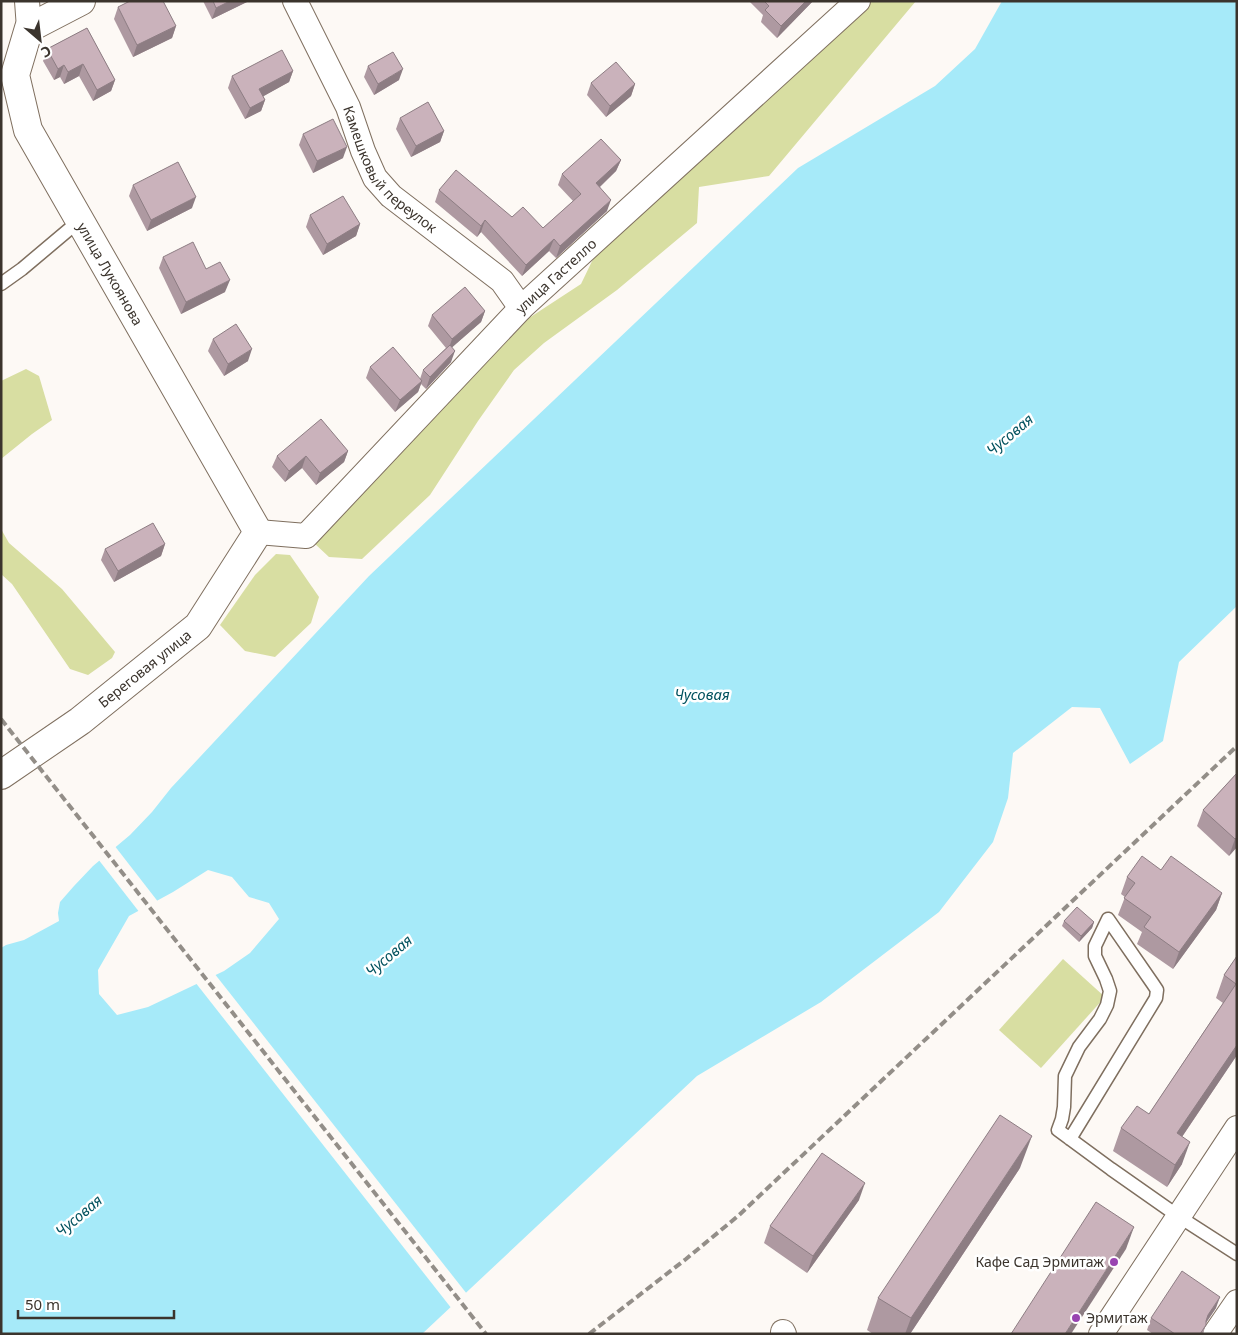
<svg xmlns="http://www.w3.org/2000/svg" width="1238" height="1335" font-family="'Noto Sans',sans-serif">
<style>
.green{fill:#d8dea2}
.water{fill:#a6eaf9;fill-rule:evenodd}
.pier{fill:#fdf9f5}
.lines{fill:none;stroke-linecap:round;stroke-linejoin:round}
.lane-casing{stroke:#7f6f5f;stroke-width:15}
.street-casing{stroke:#7f6f5f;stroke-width:26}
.secondary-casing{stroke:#7f6f5f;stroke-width:30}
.lane{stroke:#fff;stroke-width:12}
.street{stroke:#fff;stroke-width:24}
.secondary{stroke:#fff;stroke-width:28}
.rail{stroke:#938e88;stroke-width:4;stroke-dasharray:8 4;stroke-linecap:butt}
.wall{fill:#ae99a1}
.shaded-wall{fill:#8d7d83}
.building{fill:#cab2bb;stroke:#8d7d83}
.poi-dot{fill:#9944b1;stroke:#fff;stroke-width:2}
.labels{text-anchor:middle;stroke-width:5;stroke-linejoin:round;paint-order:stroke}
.street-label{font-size:14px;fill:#3b342d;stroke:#fff}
.poi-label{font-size:14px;fill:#3b342d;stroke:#fff;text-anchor:end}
.water-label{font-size:15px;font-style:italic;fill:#00515e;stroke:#fff}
</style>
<rect width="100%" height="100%" fill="#fdf9f5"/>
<!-- green -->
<g class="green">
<polygon points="871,1 916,1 769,176 699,187 697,223 617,290 544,343 514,370 478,421 430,495 362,559 329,557 314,543 529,318 581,284 595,255"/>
<polygon points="26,369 39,376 52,420 32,434 1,459 1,381"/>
<polygon points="1,529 9,543 62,589 115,652 112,658 88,675 70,669 12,584 1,574"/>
<polygon points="276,554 290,555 319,597 311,623 275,657 245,651 220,625 255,575"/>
<polygon points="1063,959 1105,997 1041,1068 999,1030"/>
</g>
<!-- water -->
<path class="water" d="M 1002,1 L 1237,1 L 1237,606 L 1179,662 L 1163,741 L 1130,764 L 1100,708 L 1072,707 L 1013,753 L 1008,798 L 993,842 L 939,912 L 821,1002 L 697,1076 L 422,1334 L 1,1334 L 1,948 L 6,945 L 24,940 L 59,921 L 58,913 L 60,902 L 74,886 L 93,866 L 130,835 L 152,812 L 171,788 L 369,576 L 798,168 L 935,86 L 975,49 ZM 208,870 L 232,877 L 249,897 L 269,903 L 279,919 L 250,953 L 224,971 L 148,1007 L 117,1015 L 99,994 L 98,970 L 129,916 L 173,892 Z"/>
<!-- pier -->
<g class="pier">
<polygon points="114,845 159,903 140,913 98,859"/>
<polygon points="214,973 467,1294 452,1309 195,982"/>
</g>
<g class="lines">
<!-- lane casing -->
<g class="lane-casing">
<g id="lane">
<polyline points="1,284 22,269 79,221"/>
<polyline points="1070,1139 1156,998 1157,990 1153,984 1108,919 1095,946 1095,956 1106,979 1110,991 1107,1005 1100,1019 1079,1047 1065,1076 1064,1107 1062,1119 1058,1130 1111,1169 1178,1216 1237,1254"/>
</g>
</g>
<!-- street casing -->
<g class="street-casing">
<g id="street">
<polyline points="27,1 29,28"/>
<path id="s1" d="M 295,1 L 348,107 L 363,151 L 375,178 L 391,196 L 502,281 L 521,308"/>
<path id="s2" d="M 258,532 L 306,536 L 521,308 L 858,1"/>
<polyline points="783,1332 784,1334"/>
<polyline points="1101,1334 1237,1128"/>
<polyline points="1215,1334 1237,1302"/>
</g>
</g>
<!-- secondary casing -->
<g class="secondary-casing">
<g id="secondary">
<path id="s3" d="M 1,775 L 80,721 L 198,626 L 258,532 L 28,130 L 15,75 L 29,28 L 81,1"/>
</g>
</g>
<!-- lane -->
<use href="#lane" class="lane"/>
<!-- street -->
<use href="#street" class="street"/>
<!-- secondary -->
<use href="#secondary" class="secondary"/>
<!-- rail -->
<g class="rail">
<polyline points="1,719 486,1334"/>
<polyline points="589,1334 686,1259 738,1216 1237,746"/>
</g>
</g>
<!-- wall -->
<g class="wall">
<polygon points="203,1 249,1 212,19"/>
<polygon points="749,1 813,1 777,38 761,22 763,15"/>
<polygon points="118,7 176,26 172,38 133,57 114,19"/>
<polygon points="87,28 115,80 111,91 93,101 79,76 64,84 60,77 54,80 43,61 47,49"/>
<polygon points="368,66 399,80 374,95 364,77"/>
<polygon points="293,71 289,82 263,96 265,100 261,111 245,119 228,88 232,76"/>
<polygon points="591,83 635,84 631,96 606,117 587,95"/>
<polygon points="400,118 444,131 440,142 411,157 396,129"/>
<polygon points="303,134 343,158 313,173 299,145"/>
<polygon points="621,160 616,171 600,187 607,211 556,258 549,251 522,276 481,232 477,237 435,202 439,190 543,228 573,201 558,185 562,174"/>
<polygon points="133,185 192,208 147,231 129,196"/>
<polygon points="310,215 360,224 356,236 323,255 306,227"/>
<polygon points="163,257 206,269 225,292 181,314 159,268"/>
<polygon points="485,311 481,322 452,347 451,362 426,389 421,384 418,392 395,412 366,378 370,367 420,379 423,370 446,348 428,326 432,315"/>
<polygon points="213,339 248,361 224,376 208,351"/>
<polygon points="348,451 344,462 316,485 302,468 285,482 272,467 277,456"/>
<polygon points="165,544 161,556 114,582 101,560 105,549"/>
<polygon points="1237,773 1237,847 1229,856 1197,826 1203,810"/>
<polygon points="1161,870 1222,893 1216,910 1173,969 1137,944 1142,932 1118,915 1125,897 1121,894 1127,877"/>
<polygon points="1064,921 1094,922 1092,928 1079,942 1062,926"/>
<polygon points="1237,956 1237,1055 1182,1137 1182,1164 1167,1187 1113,1151 1121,1128 1149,1114 1223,1003 1216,998 1224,975"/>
<polygon points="1020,1168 910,1334 873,1334 867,1330 878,1298"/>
<polygon points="859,1200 807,1273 764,1243 770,1226"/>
<polygon points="1216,1308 1206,1323 1203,1334 1153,1334 1147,1330 1151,1318"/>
</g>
<!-- shaded-wall -->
<g class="shaded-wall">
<polygon points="230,1 249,1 212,19 216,8"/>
<polygon points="806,1 813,1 777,38 781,26"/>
<polygon points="176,26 172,38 133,57 137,45"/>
<polygon points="83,64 79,76 64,84 68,72"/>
<polygon points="64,65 60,77 54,80 58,69"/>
<polygon points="403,69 399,80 374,95 378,84"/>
<polygon points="293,71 289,82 255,101 259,89"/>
<polygon points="115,80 111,91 93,101 97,90"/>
<polygon points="635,84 631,96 606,117 610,106"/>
<polygon points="265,100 261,111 245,119 250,108"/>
<polygon points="444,131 440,142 411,157 416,146"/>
<polygon points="347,147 343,158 313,173 317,161"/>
<polygon points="621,160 616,171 592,194 596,183"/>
<polygon points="196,197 192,208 147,231 151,220"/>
<polygon points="611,200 607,211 556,258 560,246"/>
<polygon points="485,220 481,232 477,237 481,226"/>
<polygon points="360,224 356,236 323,255 327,244"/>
<polygon points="554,239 549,251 522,276 526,265"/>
<polygon points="230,280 225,292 181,314 186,302"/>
<polygon points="485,311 481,322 448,351 452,339"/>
<polygon points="252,349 248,361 224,376 228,364"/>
<polygon points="455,351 451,362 426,389 430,377"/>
<polygon points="422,381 418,392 395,412 400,400"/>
<polygon points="348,451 344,462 316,485 320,473"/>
<polygon points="306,456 302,468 285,482 289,471"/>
<polygon points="165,544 161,556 114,582 118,571"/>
<polygon points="1237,837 1237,847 1229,856 1235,839"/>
<polygon points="1222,893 1216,910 1173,969 1179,952"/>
<polygon points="1094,922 1092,928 1079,942 1081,936"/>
<polygon points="1237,1045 1237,1055 1169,1156 1177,1133"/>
<polygon points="1032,1136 1020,1168 910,1334 905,1334 911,1318"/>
<polygon points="1190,1142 1182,1164 1167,1187 1175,1165"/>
<polygon points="865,1183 859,1200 807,1273 813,1256"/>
<polygon points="1134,1227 1126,1249 1071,1334 1065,1334"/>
<polygon points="1220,1297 1216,1308 1203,1327 1208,1315"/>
</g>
<!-- building -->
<g class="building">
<polygon points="130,1 163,1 176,26 137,45 118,7"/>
<polygon points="213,1 230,1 216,8"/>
<polygon points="764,1 806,1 781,26 765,10 769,6"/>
<polygon points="87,28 115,80 97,90 83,64 68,72 64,65 58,69 47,49"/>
<polygon points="282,50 293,71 259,89 265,100 250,108 232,76"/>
<polygon points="393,52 403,69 378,84 368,66"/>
<polygon points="616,62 635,84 610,106 591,83"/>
<polygon points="428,102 444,131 416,146 400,118"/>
<polygon points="333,119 347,147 317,161 303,134"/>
<polygon points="601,139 621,160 596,183 611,200 560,246 554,239 526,265 485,220 481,226 439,190 456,170 512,217 523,207 543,228 581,194 562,174"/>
<polygon points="178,162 196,197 151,220 133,185"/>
<polygon points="343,196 360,224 327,244 310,215"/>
<polygon points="193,242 206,269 220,262 230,280 186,302 163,257"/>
<polygon points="465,287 485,311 452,339 432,315"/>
<polygon points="236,324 252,349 228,364 213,339"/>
<polygon points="450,345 455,351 430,377 423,370"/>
<polygon points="393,347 422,381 400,400 370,367"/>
<polygon points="321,419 348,451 320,473 306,456 289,471 277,456"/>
<polygon points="153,523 165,544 118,571 105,549"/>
<polygon points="1237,773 1237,837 1235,839 1203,810"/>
<polygon points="1142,856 1161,870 1171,856 1222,893 1179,952 1144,927 1151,917 1124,898 1135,883 1127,877"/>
<polygon points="1077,907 1094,922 1081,936 1064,921"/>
<polygon points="1237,956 1237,1045 1177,1133 1190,1142 1175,1165 1121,1128 1137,1106 1149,1114 1236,984 1224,975"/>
<polygon points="1000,1115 1032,1136 911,1318 878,1298"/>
<polygon points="822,1153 865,1183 813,1256 770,1226"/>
<polygon points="1096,1202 1134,1227 1065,1334 1011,1334"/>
<polygon points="1182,1271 1220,1297 1208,1315 1206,1321 1206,1325 1200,1334 1175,1334 1151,1318"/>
</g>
<!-- markers -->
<g class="poi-dot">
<circle cx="1114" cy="1262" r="5"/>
<circle cx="1076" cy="1318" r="5"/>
</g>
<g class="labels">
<!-- street labels -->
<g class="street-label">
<text dy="5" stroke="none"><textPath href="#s1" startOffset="196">Камешковый переулок</textPath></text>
<text transform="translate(110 274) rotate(60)" y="5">улица Лукоянова</text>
<text dy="5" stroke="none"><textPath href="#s2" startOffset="409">улица Гастелло</textPath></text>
<text dy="5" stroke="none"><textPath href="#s3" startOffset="179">Береговая улица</textPath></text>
</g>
<!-- poi labels -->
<g class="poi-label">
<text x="1104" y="1267">Кафе Сад Эрмитаж</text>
<text x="1086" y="1323" text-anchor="start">Эрмитаж</text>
</g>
<!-- water labels -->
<g class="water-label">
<text transform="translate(1010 435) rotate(-40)" y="5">Чусовая</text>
<text x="702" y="700">Чусовая</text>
<text transform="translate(389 956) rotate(-40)" y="5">Чусовая</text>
<text transform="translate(79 1216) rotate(-40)" y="5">Чусовая</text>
</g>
</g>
<!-- border -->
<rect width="1238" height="1335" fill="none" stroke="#3b342d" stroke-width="5"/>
<!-- north arrow -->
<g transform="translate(40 40) rotate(152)" stroke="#ffffff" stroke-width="4" paint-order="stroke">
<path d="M0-4L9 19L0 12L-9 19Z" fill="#3b342d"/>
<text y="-8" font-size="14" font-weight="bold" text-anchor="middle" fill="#3b342d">С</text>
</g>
<!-- scale -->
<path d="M18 1310v8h156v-8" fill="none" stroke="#3b342d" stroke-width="2.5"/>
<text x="25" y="1310" font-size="15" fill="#3b342d" stroke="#ffffff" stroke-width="4" paint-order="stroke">50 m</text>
</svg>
